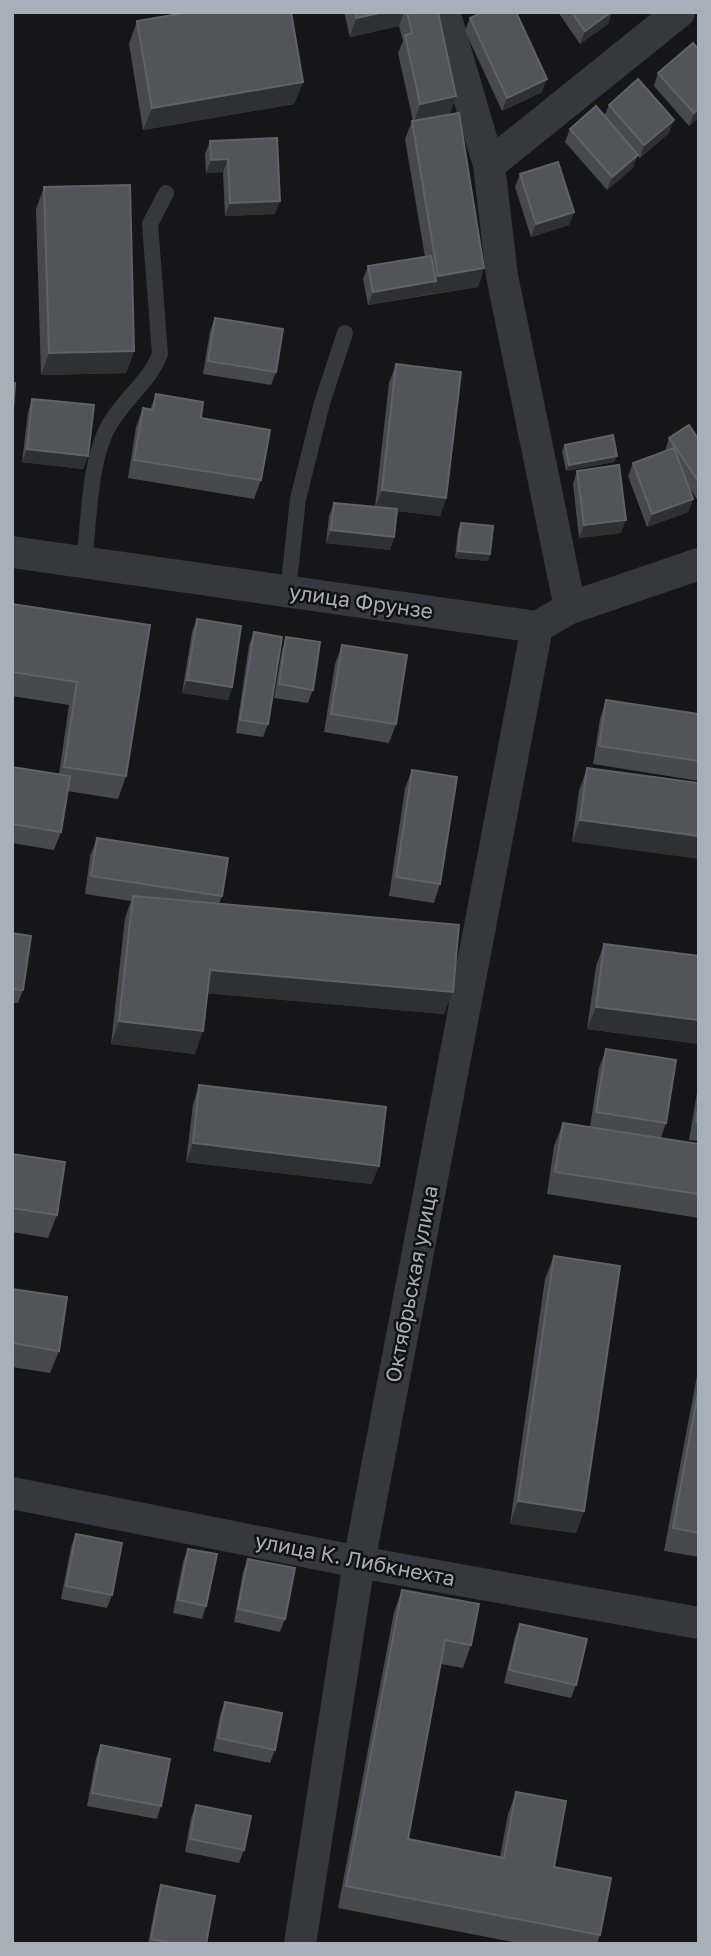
<svg xmlns="http://www.w3.org/2000/svg" width="711" height="1956" font-family="'Golos Text',sans-serif">
<style>
.lines{fill:none;stroke-linecap:round;stroke-linejoin:round}
.service{stroke:#37383d;stroke-width:16}
.minor{stroke:#37383d;stroke-width:32}
.wall{fill:#47494d}
.shaded-wall{fill:#2f3033}
.building{fill:#525459;stroke:#5f6268;stroke-width:2}
.labels{text-anchor:middle;stroke-width:5;stroke-linejoin:round;paint-order:stroke}
.street-label{font-size:21px;fill:#a7afb8;stroke:#111113}
</style>
<rect width="100%" height="100%" fill="#161618"/>
<g class="lines">
<!-- service -->
<g class="service">
<path d="M 84,562 C 89,523 89,464 107,429 C 121,401 149,383 160,354 L 150,224 L 166,193"/>
<polyline points="288,591 298,499 322,403 345,333"/>
</g>
<!-- minor -->
<g class="minor">
<polyline points="444,12 489,165 502,276 570,608"/>
<polyline points="489,165 679,12"/>
<polyline points="12,552 537,627 570,608 699,564"/>
<polyline points="12,1493 359,1562 699,1623"/>
<polyline points="300,1944 359,1562 537,627"/>
</g>
</g>
<!-- wall -->
<g class="wall">
<polygon points="344,12 438,12 456,96 450,114 484,268 478,287 368,305 363,279 368,266 425,257 405,139 412,121 413,121 398,53 403,41 399,26 350,37"/>
<polygon points="558,12 612,12 608,24 580,44"/>
<polygon points="470,18 542,92 502,111 465,31"/>
<polygon points="137,21 303,82 294,104 143,130 129,44"/>
<polygon points="699,50 699,117 689,126 654,86 658,73"/>
<polygon points="609,105 669,133 640,158 637,155 633,168 607,190 565,142 570,129 604,117"/>
<polygon points="210,141 275,214 225,216 223,172 206,173 205,154"/>
<polygon points="520,174 574,212 569,225 531,237 515,187"/>
<polygon points="44,187 134,351 126,373 41,375 36,209"/>
<polygon points="215,318 276,372 271,385 203,374 210,331"/>
<polygon points="396,364 446,498 440,516 397,511 394,537 390,550 326,543 329,516 334,503 375,507 389,383"/>
<polygon points="156,394 201,418 261,480 254,499 128,478 136,427 143,408 150,410"/>
<polygon points="32,399 88,456 83,469 22,462 28,412"/>
<polygon points="669,438 699,440 699,502 688,486 693,499 688,512 647,527 628,476 633,463 665,451"/>
<polygon points="565,445 617,456 614,462 566,471 562,451"/>
<polygon points="577,471 621,533 579,538 573,484"/>
<polygon points="461,523 490,554 488,561 455,558 458,530"/>
<polygon points="12,604 150,625 126,776 118,799 67,791 61,832 54,850 12,843 12,767 59,774 69,705 12,696"/>
<polygon points="197,619 232,687 228,700 182,693 192,632"/>
<polygon points="254,632 268,724 263,737 236,733 249,645"/>
<polygon points="286,637 313,690 308,703 274,698 282,650"/>
<polygon points="342,645 396,724 389,743 324,732 335,664"/>
<polygon points="606,700 699,714 699,781 593,764 600,719"/>
<polygon points="587,768 699,783 572,842 579,791"/>
<polygon points="412,770 440,884 434,903 389,896 405,788"/>
<polygon points="97,838 222,896 219,904 444,1014 207,993 195,1054 111,1044 125,918 131,901 85,894 90,856"/>
<polygon points="12,933 23,990 18,1003 12,1003"/>
<polygon points="604,944 699,956 699,1044 587,1029 596,966"/>
<polygon points="606,1049 666,1123 661,1138 699,1144 699,1218 547,1194 554,1146 563,1123 590,1127 599,1068"/>
<polygon points="699,1081 699,1141 689,1140"/>
<polygon points="199,1085 372,1184 186,1162 193,1104"/>
<polygon points="12,1154 57,1215 48,1238 12,1232"/>
<polygon points="554,1256 584,1511 576,1533 510,1524 545,1279"/>
<polygon points="12,1289 59,1351 50,1373 12,1367"/>
<polygon points="699,1365 699,1557 664,1551"/>
<polygon points="76,1534 112,1595 107,1608 61,1599 71,1547"/>
<polygon points="188,1549 206,1606 202,1619 173,1613 183,1562"/>
<polygon points="248,1559 285,1619 280,1632 234,1622 243,1572"/>
<polygon points="402,1590 471,1645 463,1668 441,1664 408,1839 500,1857 508,1814 516,1792 554,1867 600,1935 597,1944 523,1944 338,1908 394,1612"/>
<polygon points="520,1624 576,1685 571,1698 504,1683 515,1637"/>
<polygon points="225,1702 275,1750 270,1763 213,1751 220,1715"/>
<polygon points="101,1745 161,1806 157,1819 87,1806 96,1758"/>
<polygon points="196,1805 244,1850 239,1863 185,1852 191,1818"/>
<polygon points="161,1885 206,1944 148,1944 157,1898"/>
</g>
<!-- shaded-wall -->
<g class="shaded-wall">
<polygon points="384,12 404,12 399,26 350,37 356,18"/>
<polygon points="611,12 612,12 608,24 580,44 585,31"/>
<polygon points="547,79 542,92 502,111 507,98"/>
<polygon points="303,82 294,104 143,130 152,108"/>
<polygon points="456,96 450,114 414,122 420,104"/>
<polygon points="699,108 699,117 689,126 694,113"/>
<polygon points="674,120 669,133 640,158 644,145"/>
<polygon points="638,155 633,168 607,190 612,177"/>
<polygon points="228,159 223,172 206,173 211,160"/>
<polygon points="280,201 275,214 225,216 230,203"/>
<polygon points="574,212 569,225 531,237 536,224"/>
<polygon points="484,268 478,287 431,294 438,276"/>
<polygon points="436,281 431,294 368,305 373,292"/>
<polygon points="134,351 126,373 41,375 49,353"/>
<polygon points="27,449 88,456 83,469 22,462"/>
<polygon points="617,456 614,462 566,471 569,465"/>
<polygon points="382,490 446,498 440,516 375,508"/>
<polygon points="693,499 688,512 647,527 652,514"/>
<polygon points="626,520 621,533 579,538 584,525"/>
<polygon points="331,530 394,537 390,550 326,543"/>
<polygon points="458,551 490,554 488,561 455,558"/>
<polygon points="187,680 232,687 228,700 182,693"/>
<polygon points="580,820 699,836 699,859 572,842"/>
<polygon points="210,970 453,992 444,1014 201,993"/>
<polygon points="596,1007 699,1020 699,1044 587,1029"/>
<polygon points="119,1021 203,1031 195,1054 111,1044"/>
<polygon points="193,1143 379,1166 372,1184 186,1162"/>
<polygon points="518,1501 584,1511 576,1533 510,1524"/>
</g>
<!-- building -->
<g class="building">
<polygon points="190,12 291,12 303,82 152,108 137,21"/>
<polygon points="355,12 384,12 356,18"/>
<polygon points="407,12 438,12 456,96 420,104 405,35 412,33"/>
<polygon points="483,12 516,12 547,79 507,98 470,18"/>
<polygon points="572,12 611,12 585,31"/>
<polygon points="693,43 699,50 699,108 694,113 658,73"/>
<polygon points="638,79 674,120 644,145 609,105"/>
<polygon points="596,106 638,155 612,177 570,129"/>
<polygon points="459,113 484,268 438,276 412,121"/>
<polygon points="277,138 280,201 230,203 228,159 211,160 210,141"/>
<polygon points="558,162 574,212 536,224 520,174"/>
<polygon points="130,185 134,351 49,353 44,187"/>
<polygon points="431,256 436,281 373,292 368,266"/>
<polygon points="215,318 283,329 276,372 208,361"/>
<polygon points="396,364 461,372 446,498 382,490"/>
<polygon points="12,383 15,383 12,424"/>
<polygon points="156,394 203,402 201,418 270,430 261,480 134,460 143,408 153,410"/>
<polygon points="32,399 94,405 88,456 27,449"/>
<polygon points="689,425 699,440 699,482 669,438"/>
<polygon points="613,435 617,456 569,465 565,445"/>
<polygon points="674,448 693,499 652,514 633,463"/>
<polygon points="619,465 626,520 584,525 577,471"/>
<polygon points="334,503 397,509 394,537 331,530"/>
<polygon points="461,523 493,526 490,554 458,551"/>
<polygon points="12,604 150,625 126,776 64,767 77,682 12,672"/>
<polygon points="197,619 241,626 232,687 187,680"/>
<polygon points="254,632 282,637 268,724 240,720"/>
<polygon points="286,637 320,642 313,690 279,684"/>
<polygon points="342,645 407,655 396,724 331,714"/>
<polygon points="606,700 699,714 699,761 599,746"/>
<polygon points="12,767 70,776 61,832 12,824"/>
<polygon points="587,768 699,783 699,836 580,820"/>
<polygon points="412,770 457,777 440,884 396,877"/>
<polygon points="97,838 228,858 222,896 91,876"/>
<polygon points="133,896 459,925 453,992 210,970 203,1031 119,1021"/>
<polygon points="12,933 31,936 23,990 12,989"/>
<polygon points="604,944 699,956 699,1020 596,1007"/>
<polygon points="606,1049 676,1060 666,1123 596,1112"/>
<polygon points="199,1085 386,1107 379,1166 193,1143"/>
<polygon points="699,1102 699,1122 696,1121"/>
<polygon points="563,1123 699,1144 699,1194 555,1172"/>
<polygon points="12,1154 65,1162 57,1215 12,1208"/>
<polygon points="554,1256 620,1266 584,1511 518,1501"/>
<polygon points="12,1289 67,1297 59,1351 12,1343"/>
<polygon points="699,1387 699,1533 673,1528"/>
<polygon points="76,1534 122,1543 112,1595 66,1586"/>
<polygon points="188,1549 217,1554 206,1606 178,1600"/>
<polygon points="248,1559 295,1568 285,1619 238,1609"/>
<polygon points="402,1590 479,1604 471,1645 445,1640 408,1839 504,1858 516,1792 566,1801 554,1867 611,1878 600,1935 346,1886"/>
<polygon points="520,1624 587,1639 576,1685 509,1670"/>
<polygon points="225,1702 282,1713 275,1750 218,1738"/>
<polygon points="101,1745 170,1759 161,1806 92,1793"/>
<polygon points="196,1805 251,1816 244,1850 190,1839"/>
<polygon points="161,1885 215,1896 206,1944 178,1944 151,1939"/>
</g>
<g class="labels">
<!-- street labels -->
<g class="street-label">
<text transform="translate(361 602) rotate(8)" y="7">улица Фрунзе</text>
<text transform="translate(412 1284) rotate(-79)" y="7">Октябрьская улица</text>
<text transform="translate(355 1560) rotate(11)" y="7">улица К. Либкнехта</text>
</g>
</g>
<!-- border -->
<rect width="711" height="1956" fill="none" stroke="#a7afb8" stroke-width="28"/>
</svg>
